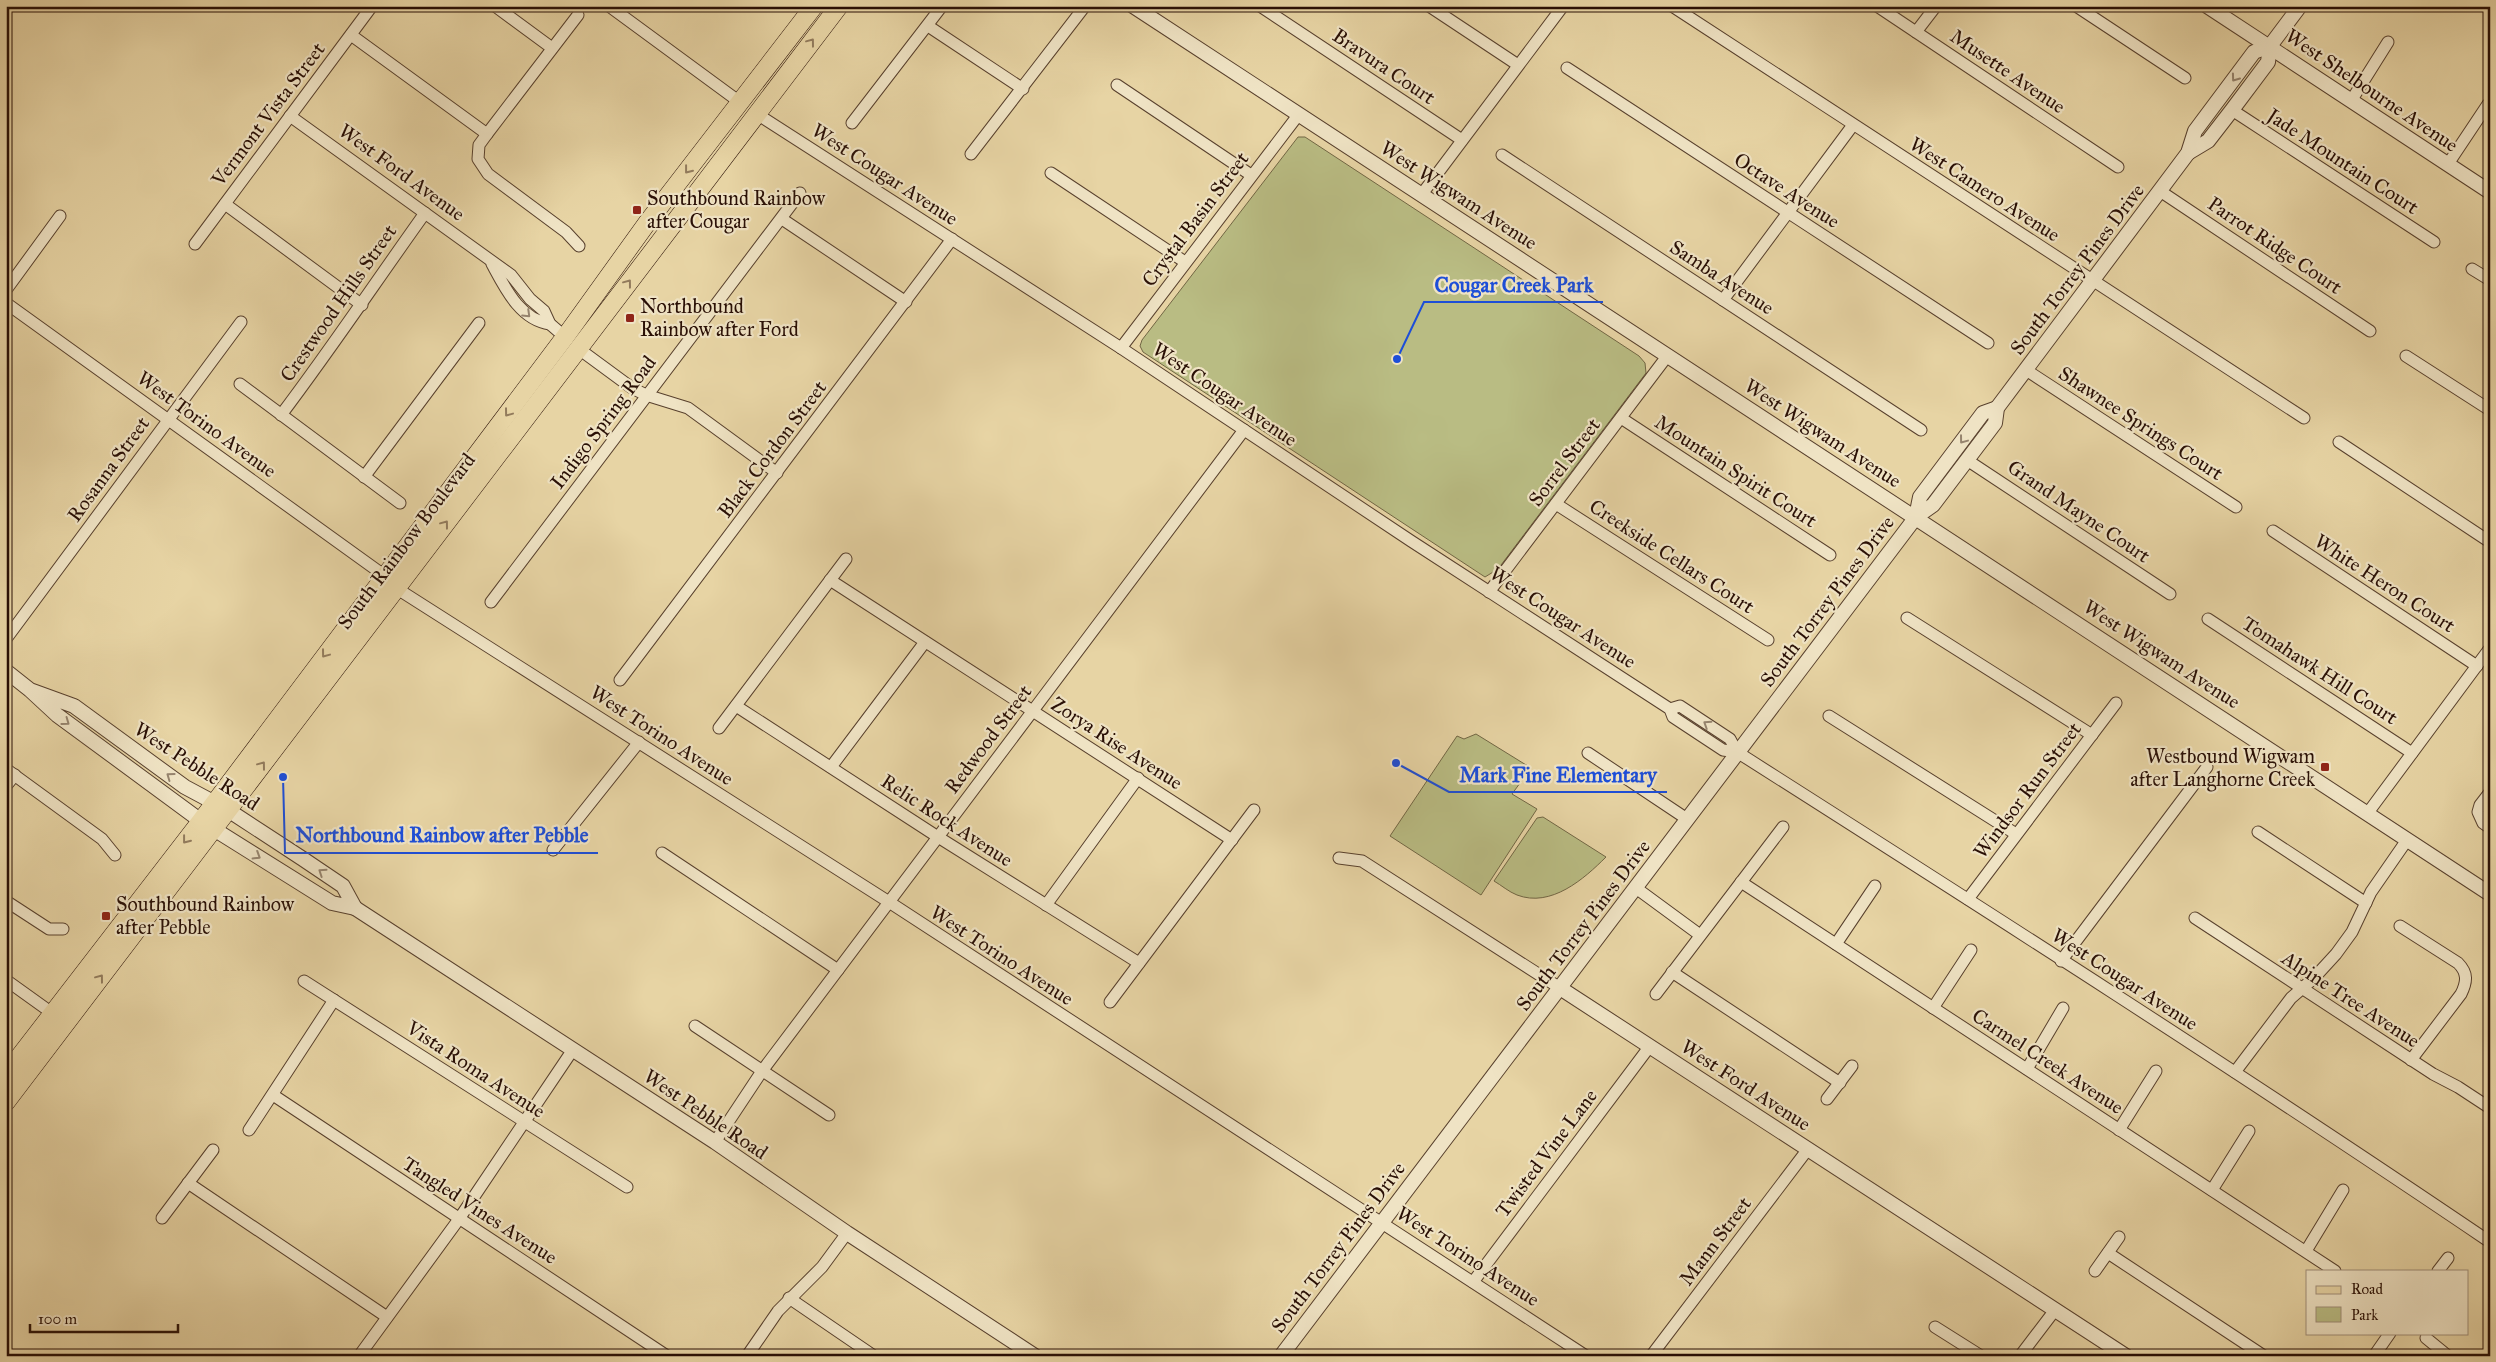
<svg xmlns="http://www.w3.org/2000/svg" width="2496" height="1362" font-family="'IM FELL Great Primer',serif">
<style>
.green{fill:#b9bc83;stroke:#716644}
.lines{fill:none;stroke-linecap:round;stroke-linejoin:round}
.minor-casing{stroke:#58402d;stroke-width:13}
.tertiary-casing{stroke:#58402d;stroke-width:16}
.primary-casing{stroke:#290f05;stroke-width:19}
.minor{stroke:#efe3c4;stroke-width:11}
.tertiary{stroke:#efe3c4;stroke-width:14}
.primary{stroke:#e7d4a4;stroke-width:18}
.oneway{stroke:#927b5c}
.oneway2{stroke:#96846e}
.poi-dot{fill:#8f2418;stroke:#efe3c4;stroke-width:2}
.labels{text-anchor:middle;stroke-width:4.5;stroke-linejoin:round;paint-order:stroke}
.street-label{font-size:20px;fill:#290f05;stroke:#efe3c4}
.poi-label{font-size:20px;fill:#290f05;stroke:#efe3c4;text-anchor:start}
.leader{fill:none;stroke:#1d4ed8;stroke-width:2}
.callout-dot{fill:#1d4ed8;stroke:#efe3c4;stroke-width:2}
.callout-label{font-size:21px;text-anchor:middle;font-weight:bold;fill:#1d4ed8;stroke:#efe3c4;stroke-width:4.5;stroke-linejoin:round;paint-order:stroke}
</style>
<rect width="100%" height="100%" fill="#e7d4a4"/>
<filter id="stains"><feTurbulence type="fractalNoise" baseFrequency=".004" numOctaves="4"/><feColorMatrix values="0 0 0 0 .2 0 0 0 0 .09 0 0 0 0 .02 0 0 0 .5 -.17"/></filter>
<radialGradient id="worn" r=".72"><stop offset=".6" stop-color="#630" stop-opacity="0"/><stop offset="1" stop-color="#630" stop-opacity=".3"/></radialGradient>
<!-- green -->
<g class="green">
<polygon points="1298,137 1305,137 1639,356 1645,363 1646,373 1498,569 1485,577 1143,352 1140,346 1142,340"/>
<polygon points="1476,734 1531,768 1512,794 1537,809 1481,895 1390,836 1457,736 1464,739"/>
<path d="M 1543,817 L 1606,857 C 1584,879 1551,908 1517,895 C 1509,892 1501,885 1494,881 L 1537,818 Z"/>
</g>
<g class="lines">
<!-- minor casing -->
<g class="minor-casing">
<g id="minor">
<polyline points="495,6 552,48"/>
<polyline points="609,6 741,103"/>
<polyline points="1260,6 1462,140"/>
<polyline points="1429,6 1518,65"/>
<polyline points="1672,6 2304,418"/>
<polyline points="1877,6 2118,167"/>
<polyline points="2076,6 2185,78"/>
<polyline points="2489,6 2490,7"/>
<polyline points="578,15 487,134 479,145 478,159 488,174 566,232 579,246"/>
<polyline points="928,26 1023,89"/>
<polyline points="1916,32 1936,6"/>
<polyline points="351,35 487,134"/>
<polyline points="1567,68 1988,343"/>
<polyline points="1117,85 1251,175"/>
<polyline points="2351,101 2388,42"/>
<polyline points="2232,110 2434,242"/>
<path d="M 757,114 L 1121,348 L 1411,541 L 1670,709 L 1673,717 L 1723,750 L 1737,752 C 1990,913 2242,1074 2490,1242"/>
<polyline points="290,116 511,275 530,299 544,311 550,324 565,337"/>
<polyline points="852,123 942,6"/>
<polyline points="971,154 1085,6"/>
<polyline points="1502,155 1921,430"/>
<polyline points="2448,164 2488,104"/>
<polyline points="1051,173 1185,262"/>
<polyline points="2160,191 2370,331"/>
<polyline points="1422,194 1563,6"/>
<polyline points="225,204 362,305"/>
<polyline points="782,219 906,302"/>
<polyline points="195,244 372,6"/>
<path d="M 492,264 C 505,288 520,320 550,324"/>
<polyline points="2472,269 2490,280"/>
<polyline points="6,290 60,216"/>
<polyline points="1723,300 1853,125"/>
<polyline points="6,303 385,576"/>
<polyline points="1121,348 1299,114"/>
<polyline points="579,349 632,388 646,395 688,408 777,473"/>
<polyline points="2406,356 2490,410"/>
<polyline points="2026,370 2236,507"/>
<polyline points="240,384 400,503"/>
<path d="M 281,415 C 331,349 377,280 425,213"/>
<polyline points="1621,418 1830,555"/>
<polyline points="2339,442 2490,542"/>
<polyline points="1967,460 2170,594"/>
<polyline points="364,477 479,323"/>
<polyline points="1556,504 1768,640"/>
<polyline points="2273,531 2477,666"/>
<polyline points="830,580 1232,840"/>
<polyline points="396,588 889,902 1586,1356"/>
<polyline points="1489,592 1668,355"/>
<polyline points="491,602 800,193"/>
<polyline points="1907,618 2092,735"/>
<polyline points="2208,619 2412,753"/>
<polyline points="6,639 241,322"/>
<polyline points="620,680 952,239"/>
<polyline points="736,706 938,837 1139,963"/>
<polyline points="1670,709 1680,706 1730,739 1737,752"/>
<polyline points="1829,716 2016,834"/>
<polyline points="719,728 846,559"/>
<polyline points="1588,753 1687,819"/>
<polyline points="831,767 925,642"/>
<polyline points="6,769 102,839 115,855"/>
<polyline points="6,786 15,775"/>
<polyline points="2490,792 2480,805 2478,812 2483,823 2490,828"/>
<polyline points="2367,814 2490,648"/>
<polyline points="2258,832 2366,903"/>
<polyline points="553,850 639,742"/>
<polyline points="662,853 838,970"/>
<polyline points="1339,858 1362,861 1560,988"/>
<polyline points="1741,882 2335,1271"/>
<polyline points="1636,888 1700,935"/>
<polyline points="1968,899 2116,703"/>
<polyline points="6,901 49,929 63,929"/>
<polyline points="1046,905 1138,778"/>
<polyline points="2195,918 2433,1074 2458,1087 2490,1108"/>
<path d="M 2400,926 L 2458,963 C 2468,973 2467,982 2461,994 L 2411,1060"/>
<polyline points="1836,944 1875,886"/>
<polyline points="2061,961 2207,767"/>
<polyline points="1672,972 1840,1083"/>
<polyline points="6,980 52,1013"/>
<polyline points="304,981 627,1187"/>
<polyline points="1656,994 1783,827"/>
<polyline points="1110,1002 1254,810"/>
<polyline points="1933,1008 1971,950"/>
<polyline points="695,1026 829,1115"/>
<polyline points="2027,1069 2063,1008"/>
<polyline points="2235,1072 2291,998 2314,978 2336,954 2352,932 2371,892 2407,840"/>
<polyline points="273,1095 667,1356"/>
<polyline points="1827,1099 1852,1066"/>
<polyline points="249,1130 334,1000"/>
<polyline points="2119,1130 2156,1071"/>
<polyline points="715,1142 762,1071 1244,430"/>
<polyline points="188,1183 387,1317"/>
<polyline points="2212,1190 2249,1131"/>
<polyline points="162,1218 213,1150"/>
<polyline points="2306,1251 2343,1190"/>
<polyline points="2108,1253 2264,1356"/>
<polyline points="2095,1271 2119,1237"/>
<polyline points="2438,1271 2448,1258"/>
<polyline points="1473,1282 1650,1046"/>
<polyline points="789,1298 874,1356"/>
<polyline points="1935,1327 1981,1356"/>
<polyline points="2426,1338 2448,1356"/>
<polyline points="359,1356 459,1219 572,1051"/>
<polyline points="747,1356 778,1311 822,1267 847,1233"/>
<polyline points="1651,1356 1808,1149"/>
<polyline points="2020,1356 2055,1310"/>
<polyline points="2374,1356 2390,1333"/>
</g>
</g>
<!-- tertiary casing -->
<g class="tertiary-casing">
<g id="tertiary">
<polyline points="1133,6 2490,894"/>
<polyline points="2207,6 2490,192"/>
<polyline points="2188,153 2208,141 2232,110 2268,62 2270,46 2300,6"/>
<polyline points="1916,517 1920,497 1983,413 1997,408"/>
<polyline points="6,671 30,690 57,715 201,821 332,903 355,908 343,886 303,859 228,810 185,787 74,706 30,690"/>
<polyline points="355,908 715,1142 847,1233 1035,1356"/>
<polyline points="1560,988 2126,1356"/>
<polyline points="1281,1356 1916,517 1933,505 1995,423 1997,408 2188,153 2195,131 2254,52 2270,46"/>
</g>
</g>
<!-- primary casing -->
<g class="primary-casing">
<g id="primary">
<polyline points="6,1074 201,821 565,337 647,223 814,6"/>
<polyline points="6,1102 839,6"/>
</g>
</g>
<!-- minor -->
<use href="#minor" class="minor"/>
<!-- tertiary -->
<use href="#tertiary" class="tertiary"/>
<!-- primary -->
<use href="#primary" class="primary"/>
</g>
<!-- one-way arrows -->
<defs><path id="oneway-chevron" d="M-2-3.5L2.5 0L-2 3.5" fill="none" stroke-width="1.6" stroke-linecap="round" stroke-linejoin="round" transform="scale(1.25)"/></defs>
<g class="oneway">
<use href="#oneway-chevron" transform="translate(811 42) rotate(-53)"/>
<use href="#oneway-chevron" transform="translate(688 170) rotate(128)"/>
<use href="#oneway-chevron" transform="translate(628 283) rotate(-53)"/>
<use href="#oneway-chevron" transform="translate(508 413) rotate(127)"/>
<use href="#oneway-chevron" transform="translate(445 524) rotate(-53)"/>
<use href="#oneway-chevron" transform="translate(325 654) rotate(127)"/>
<use href="#oneway-chevron" transform="translate(262 765) rotate(-53)"/>
<use href="#oneway-chevron" transform="translate(186 840) rotate(128)"/>
<use href="#oneway-chevron" transform="translate(100 978) rotate(-53)"/>
</g>
<g class="oneway2">
<use href="#oneway-chevron" transform="translate(2235 78) rotate(126)"/>
<use href="#oneway-chevron" transform="translate(527 314) rotate(44)"/>
<use href="#oneway-chevron" transform="translate(1963 440) rotate(127)"/>
<use href="#oneway-chevron" transform="translate(66 722) rotate(36)"/>
<use href="#oneway-chevron" transform="translate(1707 724) rotate(-147)"/>
<use href="#oneway-chevron" transform="translate(170 776) rotate(-144)"/>
<use href="#oneway-chevron" transform="translate(257 856) rotate(32)"/>
<use href="#oneway-chevron" transform="translate(322 872) rotate(-146)"/>
</g>
<!-- markers -->
<g class="poi-dot">
<rect x="632" y="205" width="10" height="10" rx="2.5"/>
<rect x="625" y="313" width="10" height="10" rx="2.5"/>
<rect x="2320" y="762" width="10" height="10" rx="2.5"/>
<rect x="101" y="911" width="10" height="10" rx="2.5"/>
</g>
<g class="labels">
<!-- street labels -->
<g class="street-label">
<text transform="translate(1384 66) rotate(34)" y="7">Bravura Court</text>
<text transform="translate(2008 71) rotate(34)" y="7">Musette Avenue</text>
<text transform="translate(2372 90) rotate(34)" y="7">West Shelbourne Avenue</text>
<text transform="translate(268 114) rotate(-53)" y="7">Vermont Vista Street</text>
<text transform="translate(2343 161) rotate(33)" y="7">Jade Mountain Court</text>
<text transform="translate(402 172) rotate(36)" y="7">West Ford Avenue</text>
<text transform="translate(885 174) rotate(33)" y="7">West Cougar Avenue</text>
<text transform="translate(1985 189) rotate(33)" y="7">West Camero Avenue</text>
<text transform="translate(1787 190) rotate(33)" y="7">Octave Avenue</text>
<text transform="translate(1459 195) rotate(33)" y="7">West Wigwam Avenue</text>
<text transform="translate(1195 219) rotate(-53)" y="7">Crystal Basin Street</text>
<text transform="translate(2275 245) rotate(34)" y="7">Parrot Ridge Court</text>
<text transform="translate(2077 269) rotate(-53)" y="7">South Torrey Pines Drive</text>
<text transform="translate(1722 277) rotate(33)" y="7">Samba Avenue</text>
<text transform="translate(338 303) rotate(-55)" y="7">Crestwood Hills Street</text>
<text transform="translate(1225 394) rotate(34)" y="7">West Cougar Avenue</text>
<text transform="translate(603 422) rotate(-53)" y="7">Indigo Spring Road</text>
<text transform="translate(2141 423) rotate(33)" y="7">Shawnee Springs Court</text>
<text transform="translate(207 424) rotate(36)" y="7">West Torino Avenue</text>
<text transform="translate(1823 433) rotate(33)" y="7">West Wigwam Avenue</text>
<text transform="translate(772 449) rotate(-53)" y="7">Black Cordon Street</text>
<text transform="translate(1564 462) rotate(-53)" y="7">Sorrel Street</text>
<text transform="translate(108 469) rotate(-54)" y="7">Rosanna Street</text>
<text transform="translate(1736 471) rotate(33)" y="7">Mountain Spirit Court</text>
<text transform="translate(2079 511) rotate(34)" y="7">Grand Mayne Court</text>
<text transform="translate(406 541) rotate(-53)" y="7">South Rainbow Boulevard</text>
<text transform="translate(1672 556) rotate(33)" y="7">Creekside Cellars Court</text>
<text transform="translate(2385 583) rotate(33)" y="7">White Heron Court</text>
<text transform="translate(1827 601) rotate(-53)" y="7">South Torrey Pines Drive</text>
<text transform="translate(1563 617) rotate(33)" y="7">West Cougar Avenue</text>
<text transform="translate(2162 654) rotate(33)" y="7">West Wigwam Avenue</text>
<text transform="translate(2320 670) rotate(33)" y="7">Tomahawk Hill Court</text>
<text transform="translate(662 735) rotate(33)" y="7">West Torino Avenue</text>
<text transform="translate(988 739) rotate(-53)" y="7">Redwood Street</text>
<text transform="translate(1117 743) rotate(33)" y="7">Zorya Rise Avenue</text>
<text transform="translate(197 766) rotate(33)" y="7">West Pebble Road</text>
<text transform="translate(2027 790) rotate(-53)" y="7">Windsor Run Street</text>
<text transform="translate(947 820) rotate(33)" y="7">Relic Rock Avenue</text>
<text transform="translate(1583 925) rotate(-53)" y="7">South Torrey Pines Drive</text>
<text transform="translate(1002 955) rotate(33)" y="7">West Torino Avenue</text>
<text transform="translate(2125 979) rotate(33)" y="7">West Cougar Avenue</text>
<text transform="translate(2351 999) rotate(33)" y="7">Alpine Tree Avenue</text>
<text transform="translate(2048 1061) rotate(33)" y="7">Carmel Creek Avenue</text>
<text transform="translate(476 1069) rotate(33)" y="7">Vista Roma Avenue</text>
<text transform="translate(1746 1085) rotate(33)" y="7">West Ford Avenue</text>
<text transform="translate(706 1114) rotate(34)" y="7">West Pebble Road</text>
<text transform="translate(1546 1153) rotate(-53)" y="7">Twisted Vine Lane</text>
<text transform="translate(480 1210) rotate(33)" y="7">Tangled Vines Avenue</text>
<text transform="translate(1715 1241) rotate(-53)" y="7">Mann Street</text>
<text transform="translate(1338 1247) rotate(-53)" y="7">South Torrey Pines Drive</text>
<text transform="translate(1468 1256) rotate(33)" y="7">West Torino Avenue</text>
</g>
<!-- poi labels -->
<g class="poi-label">
<text x="647" y="205">Southbound Rainbow<tspan x="647" dy="23">after Cougar</tspan></text>
<text x="640" y="313">Northbound<tspan x="640" dy="23">Rainbow after Ford</tspan></text>
<text x="2315" y="763" text-anchor="end">Westbound Wigwam<tspan x="2315" dy="23">after Langhorne Creek</tspan></text>
<text x="116" y="911">Southbound Rainbow<tspan x="116" dy="23">after Pebble</tspan></text>
</g>
</g>
<!-- callouts -->
<path class="leader" d="M1397 359L1424 302H1603M1396 763L1449 792H1667M283 777L285 853H598"/>
<g class="callout-dot">
<circle cx="1397" cy="359" r="5"/>
<circle cx="1396" cy="763" r="5"/>
<circle cx="283" cy="777" r="5"/>
</g>
<g class="callout-label">
<text x="1514" y="292">Cougar Creek Park</text>
<text x="1558" y="782">Mark Fine Elementary</text>
<text x="442" y="842">Northbound Rainbow after Pebble</text>
</g>
<!-- margin -->
<rect width="2496" height="1362" fill="none" stroke="#e7d4a4" stroke-width="25"/>
<rect x="8" y="8" width="2481" height="1347" fill="none" stroke="#290f05" stroke-width="2.5"/>
<rect x="12" y="12" width="2471" height="1337" fill="none" stroke="#290f05"/>
<!-- legend -->
<rect x="2306" y="1270" width="162" height="65" fill="#efe3c4" stroke="#a08e78"/>
<rect x="2316" y="1286" width="25" height="8" fill="#e7d4a4" stroke="#a08e78"/>
<text x="2351" y="1294" font-size="15" fill="#290f05">Road</text>
<rect x="2316" y="1307" width="25" height="15" fill="#b9bc83" stroke="#a08e78"/>
<text x="2351" y="1320" font-size="15" fill="#290f05">Park</text>
<!-- scale -->
<path d="M30 1324v8h148v-8" fill="none" stroke="#290f05" stroke-width="2.5"/>
<text x="38" y="1324" font-size="15" fill="#290f05" stroke="#efe3c4" stroke-width="4" paint-order="stroke">100 m</text>
<rect width="100%" height="100%" filter="url(#stains)"/>
<rect width="100%" height="100%" fill="url(#worn)"/>
</svg>
